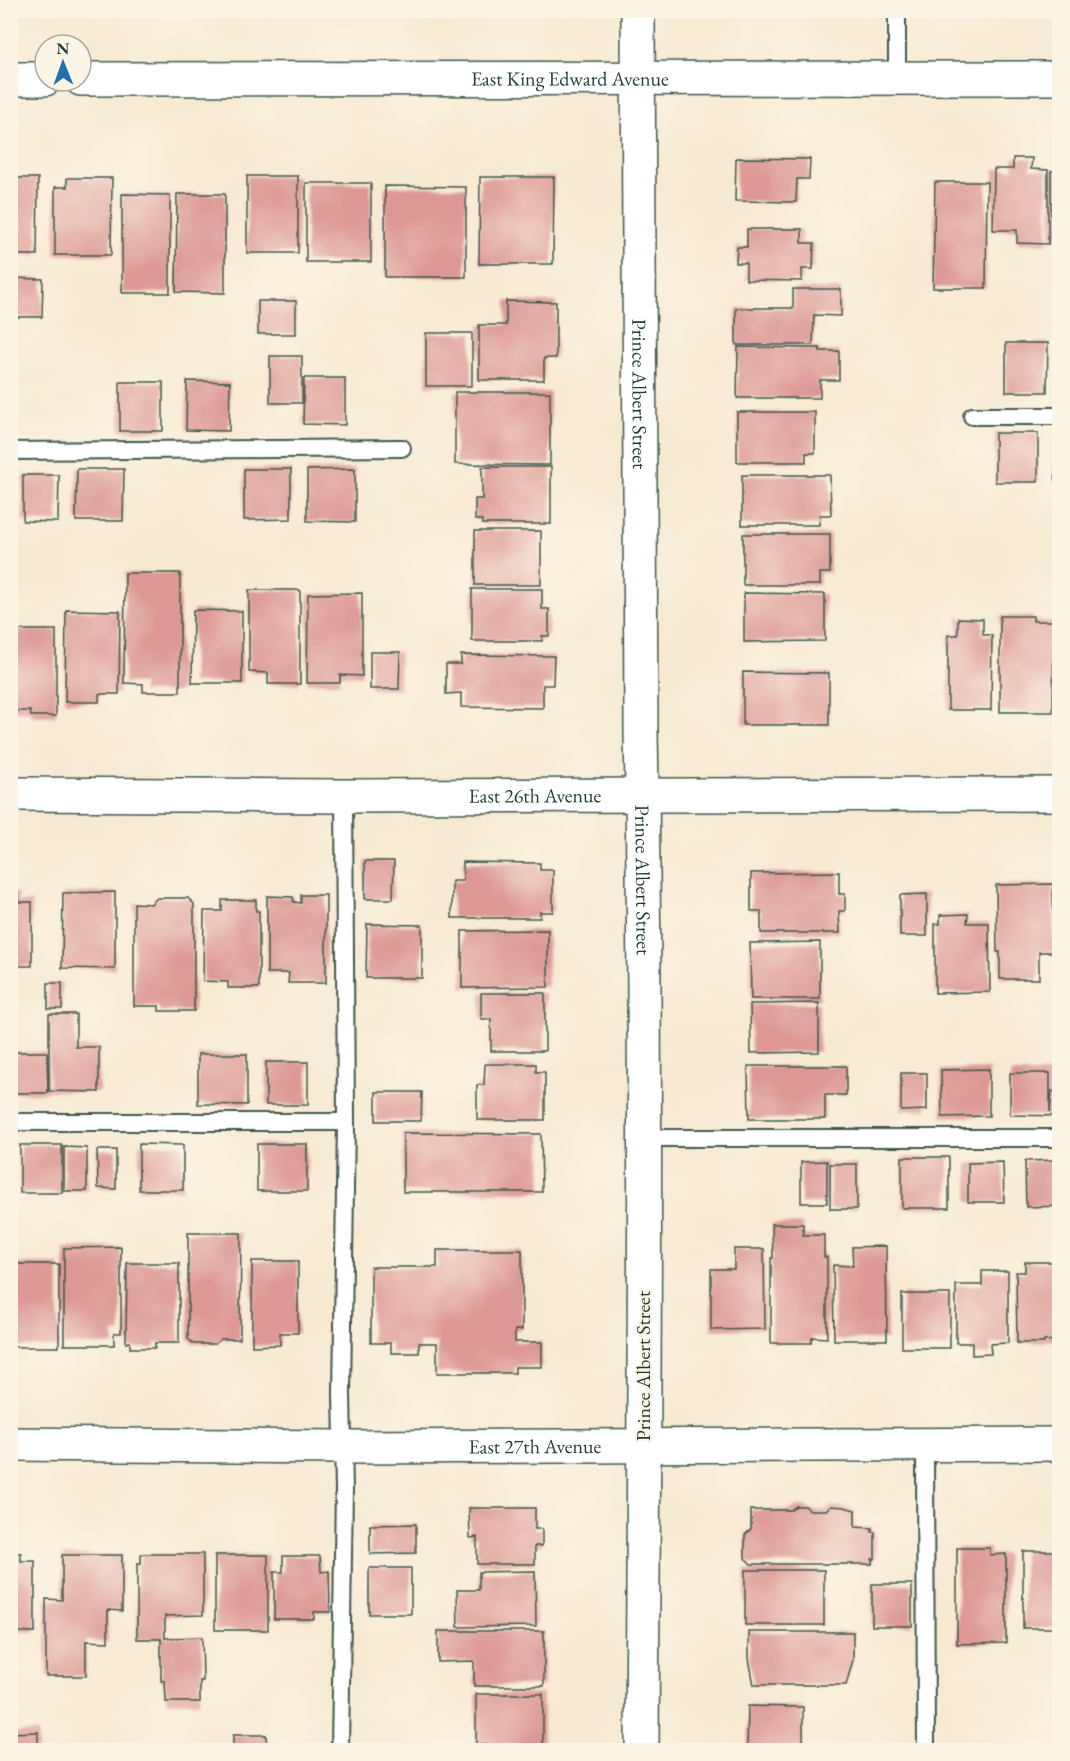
<svg xmlns="http://www.w3.org/2000/svg" width="1070" height="1761" font-family="'EB Garamond',serif">
<style>
.building{fill:#dd9895}
.lines{fill:none;stroke-linecap:round;stroke-linejoin:round}
.lane-casing{stroke:#3f574c;stroke-width:20}
.street-casing{stroke:#3f574c;stroke-width:36}
.secondary-casing{stroke:#3f574c;stroke-width:36}
.lane{stroke:#fff;stroke-width:16}
.street{stroke:#fff;stroke-width:33}
.secondary{stroke:#fff;stroke-width:33}
.labels{text-anchor:middle;stroke-width:4.5;stroke-linejoin:round;paint-order:stroke}
.street-label{font-size:20px;fill:#1f3d34;stroke:#fcf5e5}
</style>
<rect width="100%" height="100%" fill="#fcf5e5"/>
<filter id="ink" filterUnits="userSpaceOnUse"><feTurbulence type="fractalNoise" baseFrequency=".0167" numOctaves="2"/><feDisplacementMap in="SourceGraphic" scale="12" xChannelSelector="R" yChannelSelector="G"/><feConvolveMatrix kernelMatrix="1 2 1 2 8 2 1 2 1" color-interpolation-filters="sRGB"/></filter>
<filter id="wash" filterUnits="userSpaceOnUse"><feTurbulence type="fractalNoise" baseFrequency=".008" numOctaves="4" result="noise"/><feDisplacementMap in="SourceGraphic" scale="24" xChannelSelector="R" yChannelSelector="G"/><feGaussianBlur stdDeviation="1.35" result="paint"/><feColorMatrix in="noise" values="0 0 0 0 0 0 0 0 0 0 0 0 0 0 0 0 0 1.4 0 .05"/><feComposite in="paint" operator="in"/></filter>
<g filter="url(#wash)">
<rect width="100%" height="100%" fill="#f7ead3"/>
<g id="blocks">
<!-- building -->
<g class="building">
<rect x="740" y="10" width="98" height="3"/>
<polygon points="736,158 810,159 809,179 797,179 796,202 735,201"/>
<polygon points="1013,158 1032,158 1031,169 1048,170 1048,244 1017,243 1017,230 993,230 994,169 1013,169"/>
<rect x="1051" y="171" width="9" height="68"/>
<rect x="247" y="176" width="51" height="77"/>
<polygon points="480,177 554,177 553,264 479,264"/>
<polygon points="10,178 38,178 37,255 10,255"/>
<polygon points="67,178 112,178 111,255 55,255 55,187 67,187"/>
<polygon points="935,182 987,182 986,288 933,288"/>
<rect x="306" y="183" width="65" height="79"/>
<polygon points="385,186 466,187 466,277 385,277"/>
<polygon points="122,194 170,195 170,293 122,293"/>
<polygon points="177,194 225,194 225,293 176,292"/>
<polygon points="747,229 802,229 802,243 814,243 813,269 802,269 802,281 746,280 746,263 736,263 737,247 747,247"/>
<polygon points="10,278 43,279 42,317 10,317"/>
<polygon points="793,289 841,289 841,316 814,315 813,345 736,345 736,308 793,308"/>
<rect x="258" y="301" width="38" height="33"/>
<polygon points="506,301 556,302 556,358 544,358 544,380 479,380 479,325 506,325"/>
<rect x="426" y="333" width="46" height="53"/>
<polygon points="1006,343 1048,343 1047,392 1006,392"/>
<polygon points="738,347 820,348 820,351 839,351 839,380 820,380 820,398 737,398"/>
<rect x="270" y="356" width="32" height="47"/>
<polygon points="304,378 345,378 345,425 303,424"/>
<polygon points="187,381 230,382 229,431 186,430"/>
<rect x="120" y="382" width="43" height="49"/>
<polygon points="455,392 550,392 550,465 455,464"/>
<polygon points="737,412 815,412 815,453 806,453 806,462 737,462"/>
<rect x="995" y="433" width="43" height="49"/>
<polygon points="1056,436 1060,436 1060,483 1055,483"/>
<polygon points="482,467 551,467 551,524 482,524 482,520 475,520 475,499 482,499"/>
<polygon points="77,469 124,469 123,521 76,521"/>
<polygon points="244,469 291,469 291,519 244,520"/>
<polygon points="355,469 355,522 307,521 307,470"/>
<polygon points="23,475 59,475 58,522 23,521"/>
<polygon points="742,475 830,475 831,515 820,515 819,525 742,525"/>
<rect x="475" y="531" width="66" height="54"/>
<polygon points="743,534 830,534 830,573 820,573 820,585 743,585"/>
<polygon points="125,573 180,573 180,692 143,692 143,684 124,683"/>
<polygon points="472,589 542,589 542,609 549,609 549,636 542,636 542,641 472,641"/>
<polygon points="249,590 300,590 300,684 268,684 268,673 249,672"/>
<polygon points="362,593 362,676 340,675 340,683 307,683 308,594"/>
<polygon points="744,593 825,594 825,641 744,642"/>
<polygon points="66,610 120,611 119,694 99,694 99,702 65,702"/>
<polygon points="193,610 242,611 242,683 192,683"/>
<polygon points="1000,616 1033,616 1033,621 1054,621 1053,712 1000,712"/>
<polygon points="958,618 983,619 983,635 992,635 991,710 948,710 948,635 958,635"/>
<polygon points="10,630 56,630 56,716 31,716 30,711 10,711"/>
<polygon points="370,652 400,652 399,689 370,689"/>
<polygon points="461,655 554,656 553,685 543,685 543,708 461,707 461,693 446,694 446,664 461,664"/>
<polygon points="743,672 829,673 829,725 743,725"/>
<polygon points="365,861 394,861 393,899 365,899"/>
<polygon points="463,862 540,863 540,870 553,870 553,912 540,912 540,918 452,918 452,881 463,881"/>
<polygon points="839,872 839,894 845,894 845,911 839,911 840,933 761,933 761,911 751,911 751,873"/>
<polygon points="1053,884 1054,952 1039,952 1039,979 1000,979 1000,952 997,952 996,885"/>
<polygon points="115,892 115,969 62,968 63,893"/>
<polygon points="10,893 18,893 18,902 32,902 32,966 10,966"/>
<polygon points="927,894 927,936 900,936 900,895"/>
<polygon points="301,895 326,895 326,983 288,983 289,973 267,973 267,896 293,897 294,902 301,903"/>
<polygon points="157,898 188,898 194,904 194,1011 159,1011 159,1006 134,1006 134,903 151,904"/>
<polygon points="222,900 256,900 256,911 259,911 259,988 228,988 228,982 203,981 204,911 222,911"/>
<polygon points="968,914 967,923 989,923 990,992 935,993 935,924 940,924 940,915"/>
<polygon points="367,924 422,925 422,978 366,978"/>
<polygon points="548,930 548,987 462,988 462,931"/>
<polygon points="820,942 820,999 751,999 750,943"/>
<rect x="48" y="983" width="14" height="26"/>
<polygon points="481,993 545,993 545,1051 491,1051 491,1019 481,1019"/>
<polygon points="819,1003 819,1052 751,1053 750,1004"/>
<polygon points="49,1014 76,1014 76,1047 99,1047 99,1092 49,1091"/>
<polygon points="10,1052 47,1052 48,1093 10,1093"/>
<polygon points="198,1054 247,1054 247,1105 198,1104"/>
<rect x="266" y="1062" width="42" height="43"/>
<polygon points="485,1064 536,1064 536,1072 545,1072 545,1120 477,1120 477,1085 484,1085"/>
<polygon points="748,1066 846,1066 846,1095 825,1095 825,1119 749,1119"/>
<polygon points="989,1069 989,1116 942,1117 941,1070"/>
<polygon points="901,1073 927,1073 927,1110 901,1111"/>
<polygon points="1010,1073 1050,1073 1050,1112 1052,1091 1060,1092 1060,1116 1010,1115"/>
<polygon points="376,1092 422,1092 421,1121 376,1121"/>
<polygon points="403,1133 541,1134 542,1192 403,1192"/>
<polygon points="139,1144 183,1145 183,1190 139,1190"/>
<rect x="257" y="1144" width="50" height="47"/>
<rect x="20" y="1145" width="42" height="48"/>
<polygon points="64,1147 87,1148 87,1191 64,1191"/>
<polygon points="97,1150 116,1150 116,1189 98,1188"/>
<rect x="902" y="1157" width="47" height="51"/>
<polygon points="1060,1160 1060,1206 1026,1207 1025,1161"/>
<polygon points="827,1161 827,1203 801,1203 801,1162"/>
<polygon points="1003,1162 1004,1202 968,1202 968,1163"/>
<rect x="830" y="1164" width="27" height="45"/>
<polygon points="772,1224 803,1224 803,1235 824,1235 824,1257 827,1257 827,1338 812,1337 811,1343 771,1343 771,1258 773,1258"/>
<polygon points="188,1233 241,1233 240,1339 221,1339 215,1344 194,1344 188,1339"/>
<polygon points="886,1246 887,1340 834,1340 833,1265 853,1266 852,1247"/>
<polygon points="121,1247 121,1333 114,1333 114,1345 64,1345 64,1248"/>
<polygon points="734,1249 764,1249 765,1329 711,1330 711,1269 734,1269"/>
<polygon points="437,1250 522,1250 522,1330 515,1330 515,1342 542,1342 542,1367 515,1367 515,1373 437,1373 437,1343 419,1343 419,1353 391,1353 391,1343 371,1343 371,1267 437,1267"/>
<polygon points="252,1261 298,1261 298,1333 280,1333 280,1345 252,1346"/>
<polygon points="1025,1262 1060,1262 1060,1340 1044,1341 1044,1343 1017,1343 1016,1272 1025,1272"/>
<polygon points="127,1263 179,1263 179,1343 155,1343 155,1348 130,1348 130,1342 126,1343"/>
<rect x="10" y="1264" width="49" height="83"/>
<polygon points="982,1271 1008,1271 1008,1343 990,1344 991,1354 972,1355 972,1343 956,1343 956,1285 982,1285"/>
<rect x="902" y="1294" width="48" height="54"/>
<polygon points="796,1506 805,1506 810,1510 826,1510 831,1506 844,1507 855,1510 855,1527 872,1528 872,1532 875,1532 875,1559 872,1559 872,1564 751,1564 745,1558 745,1535 751,1529 751,1510 791,1510"/>
<polygon points="469,1508 535,1508 535,1529 542,1529 542,1546 535,1546 535,1564 477,1564 477,1537 470,1538"/>
<polygon points="416,1524 416,1553 370,1554 370,1525"/>
<polygon points="957,1548 990,1548 990,1555 1006,1554 1006,1643 957,1644"/>
<rect x="1023" y="1551" width="37" height="77"/>
<polygon points="10,1553 21,1553 21,1561 35,1561 35,1632 10,1632"/>
<polygon points="141,1554 203,1554 203,1615 165,1616 165,1638 202,1637 203,1681 200,1681 200,1702 166,1702 165,1681 161,1681 161,1639 137,1639 137,1564 141,1564"/>
<polygon points="62,1555 122,1555 122,1611 108,1610 108,1642 86,1641 86,1676 46,1676 46,1599 62,1600"/>
<rect x="215" y="1555" width="53" height="75"/>
<polygon points="283,1556 320,1556 321,1572 329,1571 330,1612 314,1612 314,1619 274,1619 274,1572 283,1572"/>
<rect x="369" y="1568" width="42" height="46"/>
<rect x="745" y="1570" width="79" height="55"/>
<polygon points="535,1571 536,1626 458,1627 457,1590 479,1590 479,1572"/>
<rect x="872" y="1584" width="40" height="42"/>
<polygon points="438,1631 544,1631 544,1686 474,1686 474,1661 438,1662"/>
<polygon points="749,1632 853,1632 853,1660 846,1685 754,1685 749,1659"/>
<rect x="476" y="1694" width="67" height="51"/>
<polygon points="748,1706 803,1707 803,1748 747,1748"/>
<polygon points="38,1732 38,1750 10,1750 10,1733"/>
<polygon points="233,1735 266,1735 267,1750 233,1750"/>
<polygon points="966,1745 1011,1746 1011,1750 966,1750"/>
</g>
</g>
</g>
<g filter="url(#ink)">
<use href="#blocks" fill-opacity="0" stroke="#3f574c" stroke-width="1.5"/>
<g class="lines">
<!-- lane casing -->
<g class="lane-casing">
<g id="lane">
<polyline points="897,10 897,78"/>
<polyline points="972,416 1060,416"/>
<polyline points="10,451 402,448"/>
<polyline points="10,1122 346,1122"/>
<polyline points="643,1138 1060,1138"/>
<polyline points="925,1444 926,1750"/>
<polyline points="340,1750 344,1490 342,1394 346,1122 344,796"/>
</g>
</g>
<!-- street casing -->
<g class="street-casing">
<g id="street">
<path id="s1" d="M 638,10 L 641,729 C 647,1069 644,1410 642,1750"/>
<path id="s2" d="M 10,794 L 344,796 L 1060,794"/>
<path id="s3" d="M 10,1444 L 343,1447 L 1060,1444"/>
</g>
</g>
<!-- secondary casing -->
<g class="secondary-casing">
<g id="secondary">
<polyline points="10,79 45,79"/>
<path id="s4" d="M 81,79 L 1060,78"/>
</g>
</g>
<!-- lane -->
<use href="#lane" class="lane"/>
<!-- street -->
<use href="#street" class="street"/>
<!-- secondary -->
<use href="#secondary" class="secondary"/>
</g>
</g>
<g class="labels">
<!-- street labels -->
<g class="street-label">
<text dy="7" stroke="none"><textPath href="#s4" startOffset="489">East King Edward Avenue</textPath></text>
<text dy="7" stroke="none"><textPath href="#s1" startOffset="384">Prince Albert Street</textPath></text>
<text dy="7" stroke="none"><textPath href="#s2" startOffset="525">East 26th Avenue</textPath></text>
<text dy="7" stroke="none"><textPath href="#s1" startOffset="870">Prince Albert Street</textPath></text>
<text transform="translate(643 1366) rotate(-90)" y="7">Prince Albert Street</text>
<text dy="7" stroke="none"><textPath href="#s3" startOffset="525">East 27th Avenue</textPath></text>
</g>
</g>
<!-- margin -->
<rect width="1070" height="1761" fill="none" stroke="#fcf5e5" stroke-width="36"/>
<!-- north arrow -->
<g transform="translate(63 63) rotate(359)"><circle r="28" fill="#fcf5e5" stroke="#a4ab9e" stroke-width="1.5"/>
<path d="M0-4.5L10 22L0 15L-10 22Z" fill="#1f6fb2"/>
<text y="-9" font-size="16" font-weight="bold" text-anchor="middle" fill="#1f3d34">N</text>
</g>
</svg>
